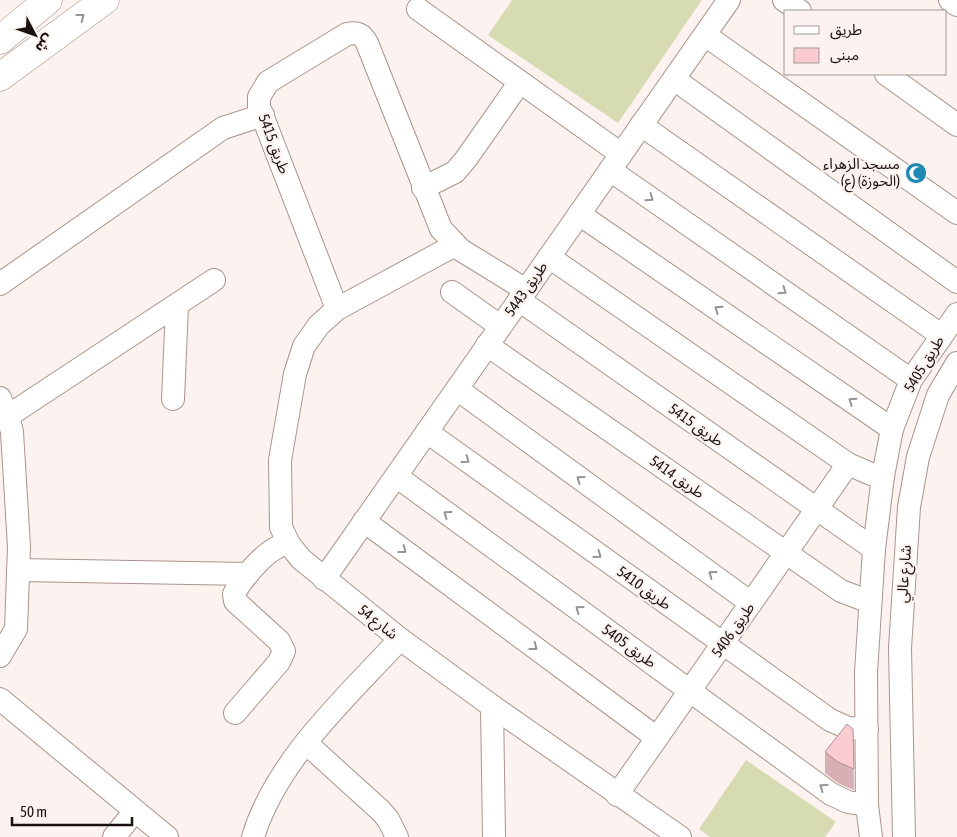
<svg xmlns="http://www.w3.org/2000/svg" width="957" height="837" font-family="'Asap Condensed','Noto Sans Arabic',sans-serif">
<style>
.pitch{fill:#d7dbb1}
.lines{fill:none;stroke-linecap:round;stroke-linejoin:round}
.minor-casing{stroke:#a8948c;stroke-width:24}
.major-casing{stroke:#a8948c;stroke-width:29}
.minor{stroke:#fff;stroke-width:22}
.major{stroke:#fff;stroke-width:28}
.wall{fill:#d8afb5}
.building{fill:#fbcbd2;stroke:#b08e93}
.oneway{stroke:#979493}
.labels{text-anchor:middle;stroke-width:4.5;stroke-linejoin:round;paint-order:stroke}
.street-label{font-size:15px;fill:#18110e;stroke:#fcf3f0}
.poi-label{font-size:15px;fill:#18110e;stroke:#fcf3f0;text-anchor:end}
</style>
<rect width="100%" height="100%" fill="#fcf3f0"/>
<!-- pitch -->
<g class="pitch">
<polygon points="512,0 702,0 618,123 488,35"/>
<polygon points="746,760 836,822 825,837 710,837 699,829"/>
</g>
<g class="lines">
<!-- minor casing -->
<g class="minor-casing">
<g id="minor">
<polyline points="784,0 800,11"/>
<polyline points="950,0 957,5"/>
<polyline points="418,9 621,154"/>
<polyline points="705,35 957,213"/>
<polyline points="886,74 957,125"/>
<polyline points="674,79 957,282"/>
<polyline points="641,125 941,335"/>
<polyline points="610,170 911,380"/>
<polyline points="423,188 455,172 466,159 520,82"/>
<polyline points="579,214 892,429"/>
<polyline points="455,245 337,309 319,325 304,346 295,374 280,460 281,527 289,544 301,559 400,639 492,706 680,837"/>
<polyline points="549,257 848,464 871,474 883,476"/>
<polyline points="0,284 223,128 263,115"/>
<polyline points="452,292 500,326"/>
<polyline points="519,300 874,549"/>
<path d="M 337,309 L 259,107 L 259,97 L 268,82 L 347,34 C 358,32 362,34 367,43 L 441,229 L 461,250 L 526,290"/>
<polyline points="487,345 841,591 870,602"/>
<polyline points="457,389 751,603"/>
<polyline points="0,398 8,416 12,432 19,547 16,629 0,656"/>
<polyline points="173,399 177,306"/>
<polyline points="8,416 214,280"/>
<polyline points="427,432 830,720 848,728 867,729"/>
<polyline points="396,476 831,794 848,802 867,805"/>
<polyline points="364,521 657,738"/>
<polyline points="18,570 248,574"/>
<polyline points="324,579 729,0"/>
<polyline points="0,699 167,837"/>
<polyline points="492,706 494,837"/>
<path d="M 235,713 L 279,662 L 284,651 L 279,641 L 235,601 L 234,594 C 242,578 270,544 289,544"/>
<polyline points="306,743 380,810 388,819 397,837"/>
<polyline points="617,795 848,464"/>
<polyline points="114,837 134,812"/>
<path d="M 253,837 C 277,759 346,698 400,639"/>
<polyline points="871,837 867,805 866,672 874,549 883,476 892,429 911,380 957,314"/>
<polyline points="904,837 900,648 909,507 918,457 938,395 957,363"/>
</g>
</g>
<!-- major casing -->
<g class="major-casing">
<g id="major">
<polyline points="0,40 48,0"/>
<polyline points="0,77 105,0"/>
</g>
</g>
<!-- minor -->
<use href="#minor" class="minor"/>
<!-- major -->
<use href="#major" class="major"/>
</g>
<!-- wall -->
<polygon class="wall" points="853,729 854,790 838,783 825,773 825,752"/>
<!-- building -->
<polygon class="building" points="847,724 853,729 854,769 838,762 825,752"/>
<!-- one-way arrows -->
<defs><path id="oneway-chevron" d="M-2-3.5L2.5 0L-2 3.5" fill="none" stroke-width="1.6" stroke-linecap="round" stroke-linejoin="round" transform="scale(1.25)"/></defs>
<g class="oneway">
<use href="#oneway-chevron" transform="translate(81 17) rotate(-37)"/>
<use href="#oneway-chevron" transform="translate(650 198) rotate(35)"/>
<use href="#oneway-chevron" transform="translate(783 291) rotate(35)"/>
<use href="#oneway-chevron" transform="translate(718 309) rotate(-145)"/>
<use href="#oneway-chevron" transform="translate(852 401) rotate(-145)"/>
<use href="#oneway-chevron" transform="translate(466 460) rotate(36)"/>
<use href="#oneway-chevron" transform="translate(580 479) rotate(-144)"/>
<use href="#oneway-chevron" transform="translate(447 514) rotate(-144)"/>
<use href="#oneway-chevron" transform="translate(403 550) rotate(37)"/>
<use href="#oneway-chevron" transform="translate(598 555) rotate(36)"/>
<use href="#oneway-chevron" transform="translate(712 574) rotate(-144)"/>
<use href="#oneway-chevron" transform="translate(579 609) rotate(-144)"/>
<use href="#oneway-chevron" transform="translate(534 647) rotate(37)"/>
<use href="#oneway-chevron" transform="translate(823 787) rotate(-144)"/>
</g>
<!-- icons -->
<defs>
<g id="mosque-disc" transform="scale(1.125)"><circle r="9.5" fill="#1e89b1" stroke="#fcf3f0"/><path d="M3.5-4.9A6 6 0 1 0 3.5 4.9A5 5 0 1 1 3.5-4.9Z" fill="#fff"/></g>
</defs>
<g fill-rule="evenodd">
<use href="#mosque-disc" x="916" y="173"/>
</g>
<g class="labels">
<!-- street labels -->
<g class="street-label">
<text transform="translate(274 144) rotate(69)" y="5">طريق 5415</text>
<text transform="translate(526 289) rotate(-55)" y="5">طريق 5443</text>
<text transform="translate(924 364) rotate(-59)" y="5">طريق 5405</text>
<text transform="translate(696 425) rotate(35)" y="5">طريق 5415</text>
<text transform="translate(677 477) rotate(35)" y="5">طريق 5414</text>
<text transform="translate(904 574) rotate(-86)" y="5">شارع عالي</text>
<text transform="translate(644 588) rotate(36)" y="5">طريق 5410</text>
<text transform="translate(378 622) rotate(38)" y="5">شارع 54</text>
<text transform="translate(733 630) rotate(-55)" y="5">طريق 5406</text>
<text transform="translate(629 646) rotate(36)" y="5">طريق 5405</text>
</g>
<!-- poi labels -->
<g class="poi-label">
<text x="900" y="169">مسجد الزهراء<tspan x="900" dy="17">(ع) (الحوزة)</tspan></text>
</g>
</g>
<!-- legend -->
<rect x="784" y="10" width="162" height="65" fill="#fcf3f0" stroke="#a19996"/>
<rect x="794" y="26" width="25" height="8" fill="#ffffff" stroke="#a19996"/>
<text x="830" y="35" font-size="15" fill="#18110e">طريق</text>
<rect x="794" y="48" width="25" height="15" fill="#fbcbd2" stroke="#a19996"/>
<text x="830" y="60" font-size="15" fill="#18110e">مبنى</text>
<!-- north arrow -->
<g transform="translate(35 35) rotate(131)" stroke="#fcf3f0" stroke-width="4" paint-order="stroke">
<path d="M0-4L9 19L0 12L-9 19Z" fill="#18110e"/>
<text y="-8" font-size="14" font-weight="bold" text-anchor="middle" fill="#18110e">ش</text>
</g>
<!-- scale -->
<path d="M12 817v8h120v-8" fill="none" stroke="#18110e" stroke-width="2.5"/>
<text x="20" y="817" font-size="15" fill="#18110e" stroke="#fcf3f0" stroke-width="4" paint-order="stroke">50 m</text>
</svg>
